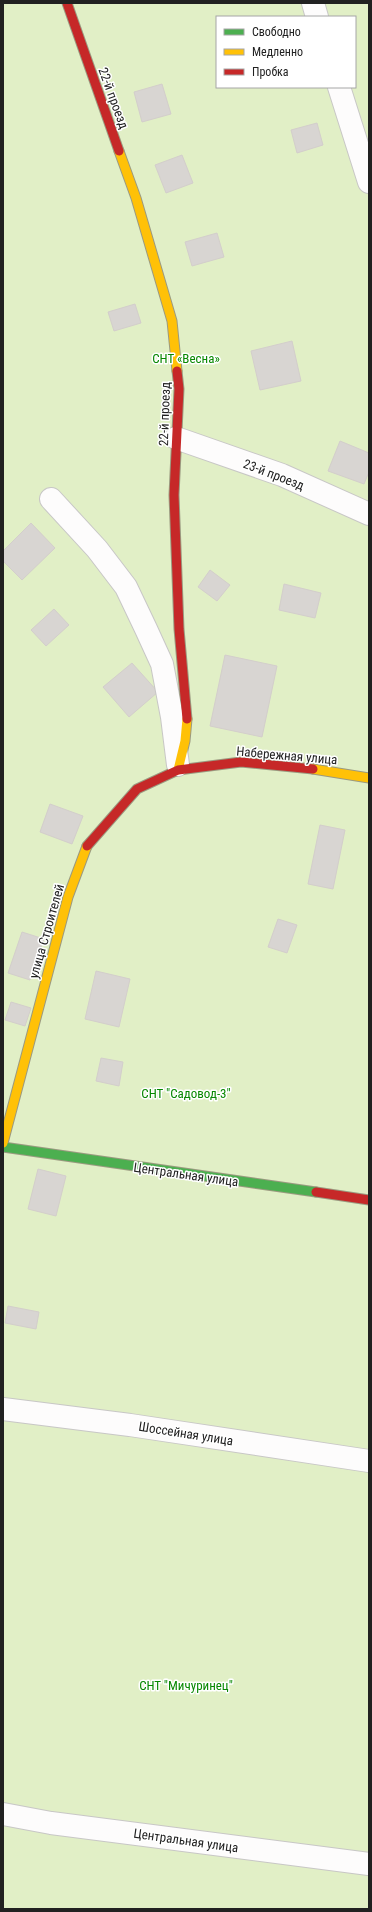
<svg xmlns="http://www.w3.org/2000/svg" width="372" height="1912" font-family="'Roboto Condensed',sans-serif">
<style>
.grass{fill:#e1efc6;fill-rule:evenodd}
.building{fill:#d8d5d2;stroke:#d3cecb}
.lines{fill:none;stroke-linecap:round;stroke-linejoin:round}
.street-casing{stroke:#c8c7c6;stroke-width:24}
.fast-casing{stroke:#9b9a80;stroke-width:11}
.slow-casing{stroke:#9b9a80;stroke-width:11}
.jam-casing{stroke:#9b9a80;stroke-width:11}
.street{stroke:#fdfcfc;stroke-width:22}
.fast{stroke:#4caf50;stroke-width:9}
.slow{stroke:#ffc107;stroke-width:9}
.jam{stroke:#c62828;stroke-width:9}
.labels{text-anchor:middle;stroke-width:3;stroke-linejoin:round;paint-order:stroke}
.street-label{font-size:13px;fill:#212121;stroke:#fff}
.park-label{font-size:13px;fill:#078801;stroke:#fff}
</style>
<rect width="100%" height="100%" fill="#efedea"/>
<!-- grass -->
<path class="grass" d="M 3,3 L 369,3 L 369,1909 L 3,1909 ZM 217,17 L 355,17 L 355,87 L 217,87 Z"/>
<!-- building -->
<g class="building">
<polygon points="162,84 171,114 142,122 134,92"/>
<polygon points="317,123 323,145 297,153 291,130"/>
<polygon points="182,155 193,183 166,193 155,165"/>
<polygon points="217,233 224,257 192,266 185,242"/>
<polygon points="135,304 141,323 114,331 108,312"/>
<polygon points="292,341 301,381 260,390 251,351"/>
<polygon points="340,441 369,453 369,472 364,484 328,471"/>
<polygon points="31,523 55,548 22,580 3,561 3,551"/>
<polygon points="210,570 230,585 217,601 198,587"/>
<polygon points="284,584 321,593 315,618 279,610"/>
<polygon points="54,609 69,625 46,646 31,630"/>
<polygon points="225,655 277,666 262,737 210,726"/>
<polygon points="132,663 158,692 129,717 103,687"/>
<polygon points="50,804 83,816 72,844 40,832"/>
<polygon points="320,825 345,830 333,889 308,884"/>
<polygon points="278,919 297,925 287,953 268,947"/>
<polygon points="22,932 44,939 30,980 8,973"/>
<polygon points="96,971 130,979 119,1027 85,1019"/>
<polygon points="11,1002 31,1008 25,1026 5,1020"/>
<polygon points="101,1058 123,1062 119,1086 96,1081"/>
<polygon points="38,1169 66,1176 56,1216 28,1209"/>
<polygon points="8,1306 39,1312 36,1329 5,1323"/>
</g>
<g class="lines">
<!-- street casing -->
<g class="street-casing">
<g id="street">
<polyline points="313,3 317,17"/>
<polyline points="339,87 369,182"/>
<polyline points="176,438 282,475 369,514"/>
<polyline points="51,499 97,549 126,587 146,629 162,664 172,717 178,765"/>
<polyline points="3,1409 130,1425 369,1461"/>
<polyline points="3,1814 51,1823 369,1864"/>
</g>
</g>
<!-- fast casing -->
<g class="fast-casing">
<polyline id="fast" points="3,1147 316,1192"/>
</g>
<!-- slow casing -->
<g class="slow-casing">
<g id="slow">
<polyline points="119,151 136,198 172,321 177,371"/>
<polyline points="313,769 369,778"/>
<polyline points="178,770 185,741 187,719"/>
<polyline points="3,1143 68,897 87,846"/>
</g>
</g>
<!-- jam casing -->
<g class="jam-casing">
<g id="jam">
<polyline points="67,3 119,151"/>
<polyline points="177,371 179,389 174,495 179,629 187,719"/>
<polyline points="87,846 137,789 178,770 241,762 313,769"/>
<polyline points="316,1192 369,1200"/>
</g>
</g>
<!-- street -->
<use href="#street" class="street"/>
<!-- fast -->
<use href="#fast" class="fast"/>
<!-- slow -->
<use href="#slow" class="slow"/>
<!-- jam -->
<use href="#jam" class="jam"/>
</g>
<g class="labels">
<!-- street labels -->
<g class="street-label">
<text transform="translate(114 98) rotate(70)" y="5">22-й проезд</text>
<text transform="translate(164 414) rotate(-88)" y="5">22-й проезд</text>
<text transform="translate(274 474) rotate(21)" y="5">23-й проезд</text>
<text transform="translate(287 755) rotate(5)" y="5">Набережная улица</text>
<text transform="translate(46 931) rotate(-74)" y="5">улица Строителей</text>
<text transform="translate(186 1174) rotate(8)" y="5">Центральная улица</text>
<text transform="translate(186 1433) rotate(9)" y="5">Шоссейная улица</text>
<text transform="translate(186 1840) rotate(8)" y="5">Центральная улица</text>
</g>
<!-- park labels -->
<g class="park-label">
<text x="186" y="363">СНТ «Весна»</text>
<text x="186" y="1098">СНТ "Садовод-3"</text>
<text x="186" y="1690">СНТ "Мичуринец"</text>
</g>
</g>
<!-- border -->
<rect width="372" height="1912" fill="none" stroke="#212121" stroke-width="8"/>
<!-- legend -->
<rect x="216" y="16" width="140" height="72" fill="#ffffff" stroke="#a6a6a6"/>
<rect x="224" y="29" width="20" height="6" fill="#4caf50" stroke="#a6a6a6"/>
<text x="252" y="36" font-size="12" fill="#212121">Свободно</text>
<rect x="224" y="49" width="20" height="6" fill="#ffc107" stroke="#a6a6a6"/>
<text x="252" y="56" font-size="12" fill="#212121">Медленно</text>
<rect x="224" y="69" width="20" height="6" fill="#c62828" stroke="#a6a6a6"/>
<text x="252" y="76" font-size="12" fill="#212121">Пробка</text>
</svg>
